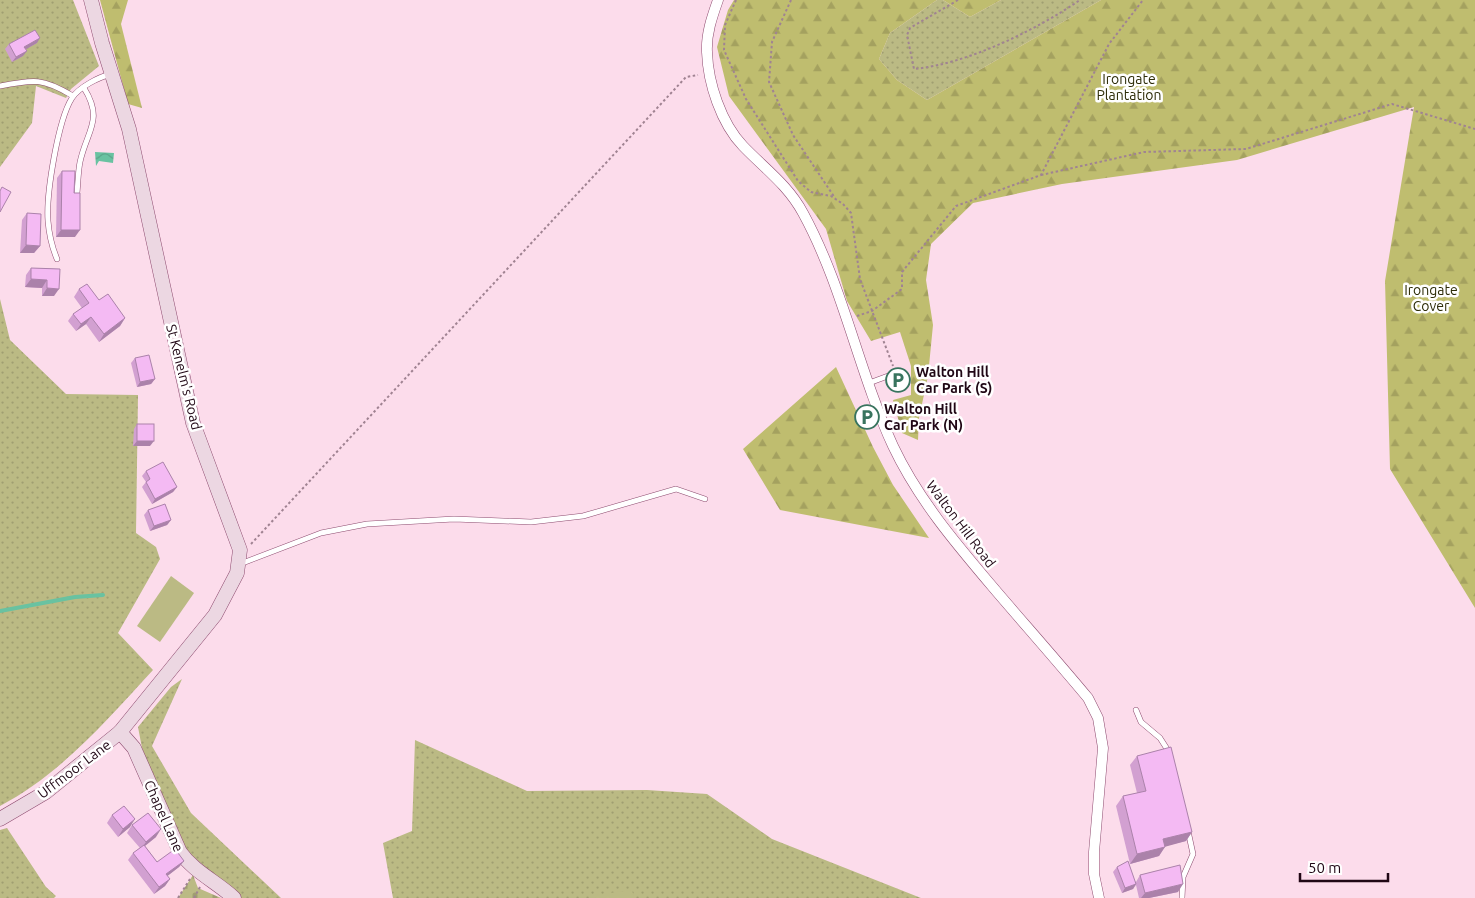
<svg xmlns="http://www.w3.org/2000/svg" width="1475" height="898" font-family="Ubuntu,sans-serif">
<style>
.grass{fill:url(#grass-dots)}
.forest{fill:url(#forest-firs)}
.cemetery{fill:url(#cemetery-stones)}
.park{fill:#bbba84}
.water{fill:url(#water-waves)}
.lines{fill:none;stroke-linecap:round;stroke-linejoin:round}
.stream{stroke:#69c2a1;stroke-width:4}
.lane-casing{stroke:#8d4b6f;stroke-width:6}
.street-casing{stroke:#8d4b6f;stroke-width:11}
.secondary-casing{stroke:#8d4b6f;stroke-width:15}
.path{stroke:#a08392;stroke-width:2;stroke-dasharray:2.5 2.5;stroke-linecap:butt}
.lane{stroke:#fff;stroke-width:5}
.street{stroke:#fff;stroke-width:10}
.secondary{stroke:#ecd7e2;stroke-width:14}
.wall{fill:#d2a0d1}
.shaded-wall{fill:#ab82aa}
.building{fill:#f4baf3;stroke:#ab82aa}
.labels{text-anchor:middle;stroke-width:5;stroke-linejoin:round;paint-order:stroke}
.park-label{font-size:14px;fill:#2d2c08;stroke:#fff}
.poi-label{font-size:14px;font-weight:bold;fill:#200715;stroke:#fff;text-anchor:start}
.street-label{font-size:14px;fill:#200715;stroke:#fff}
</style>
<defs>
<pattern id="grass-dots" width="8" height="8" patternUnits="userSpaceOnUse" patternTransform="scale(1.25)"><rect width="8" height="8" fill="#bbba84"/><path d="M2 2h.1M6 6h.1" fill="none" stroke="#a09e71" stroke-width="1.8" stroke-linecap="round"/></pattern>
<pattern id="forest-firs" width="22" height="20" patternUnits="userSpaceOnUse" patternTransform="scale(1.25)"><rect width="22" height="20" fill="#bfbd6f"/><path d="M5 1l3.5 6h-7zM16 11l3.5 6h-7z" fill="#a4a15f"/></pattern>
<pattern id="cemetery-stones" width="16" height="16" patternUnits="userSpaceOnUse" patternTransform="scale(1.25)"><rect width="16" height="16" fill="#bbba84"/><path d="M2 7V4a2 2 0 0 1 4 0v3zM10 15v-3a2 2 0 0 1 4 0v3z" fill="#a09e71"/></pattern>
<pattern id="water-waves" width="16" height="10" patternUnits="userSpaceOnUse" patternTransform="scale(1.25)"><rect width="16" height="10" fill="#69c2a1"/><path d="M0 5q4-4 8 0t8 0" fill="none" stroke="#5ba58a"/></pattern>
</defs>
<rect width="100%" height="100%" fill="#fcdceb"/>
<!-- grass -->
<g class="grass">
<polygon points="0,0 73,0 99,66 71,89 66,98 36,86 32,123 0,167"/>
<polygon points="937,0 943,0 970,17 1001,0 1101,0 927,100 897,80 879,59 890,33"/>
<path d="M 0,299 L 10,340 L 66,394 L 138,395 L 136,533 L 156,547 L 160,559 L 118,633 L 153,670 C 107,720 61,774 0,806 Z"/>
<polygon points="182,679 152,746 191,813 281,898 241,898 189,853 176,838 142,748 138,727 171,687"/>
<polygon points="415,740 527,791 647,790 707,794 772,839 921,898 393,898 383,843 412,831"/>
<polygon points="7,828 46,887 56,896 54,898 0,898 0,830"/>
</g>
<!-- forest -->
<g class="forest">
<polygon points="100,0 128,0 121,24 142,108 128,104"/>
<polygon points="734,0 937,0 890,33 879,59 897,80 927,100 1101,0 1475,0 1475,608 1390,469 1385,281 1414,107 1237,160 1062,184 973,203 931,244 926,280 933,325 928,376 919,418 918,440 902,433 893,400 911,395 911,366 900,332 871,341 847,301 826,229 729,96 717,47 728,10"/>
<polygon points="943,0 1001,0 970,17"/>
<polygon points="836,367 873,447 893,485 929,538 780,510 743,449"/>
</g>
<!-- cemetery -->
<polygon class="cemetery" points="193,875 198,888 221,898 178,898"/>
<!-- park -->
<g class="park">
<polygon points="171,576 194,593 160,642 137,626"/>
<polygon points="632,890 634,898 596,898 595,895"/>
</g>
<!-- water -->
<polygon class="water" points="95,152 114,153 113,163 99,161 96,166"/>
<g class="lines">
<!-- stream -->
<polyline class="stream" points="0,611 75,597 103,595"/>
<!-- lane casing -->
<g class="lane-casing">
<g id="lane">
<path d="M 0,86 C 34,79 43,78 73,96"/>
<path d="M 77,193 C 78,183 78,172 80,162 C 87,130 104,120 84,88"/>
<path d="M 57,259 C 52,247 49,234 48,221 C 46,194 58,120 72,98 C 79,87 99,77 111,74"/>
<polyline points="869,383 896,373"/>
<polyline points="240,564 321,533 367,524 454,519 531,522 583,516 676,489 705,499"/>
<polyline points="1136,710 1141,722 1160,738 1169,752"/>
<polyline points="1182,898 1183,877 1193,854 1188,831"/>
</g>
</g>
<!-- street casing -->
<g class="street-casing">
<path id="street" d="M 718,0 C 712,17 706,34 707,52 C 708,83 721,123 743,146 C 764,168 788,185 803,213 C 843,286 858,370 893,446 C 919,501 958,546 997,592 C 1027,627 1058,662 1088,698 L 1098,718 L 1103,748 L 1094,852 L 1094,874 L 1099,898"/>
</g>
<!-- secondary casing -->
<g class="secondary-casing">
<g id="secondary">
<path d="M 91,0 L 102,43 L 129,129 L 193,423 L 240,550 L 237,573 L 215,615 L 120,732 L 134,748 L 180,852 C 194,872 217,882 234,898"/>
<polyline points="0,819 46,792 120,732"/>
</g>
</g>
<!-- path -->
<g class="path">
<polyline points="736,0 725,25 724,50 746,99 798,181 811,192 831,196 843,204 851,213 860,279 893,366"/>
<polyline points="791,0 772,42 769,82 793,135 835,198"/>
<path d="M 958,0 L 910,28 L 907,35 L 914,69 C 967,64 1036,30 1080,0"/>
<polyline points="1041,175 1144,152 1246,149 1392,104 1475,129"/>
<polyline points="857,316 872,311 902,289 902,272 956,206 1041,175 1109,44 1143,0"/>
<polyline points="251,544 686,77 698,75"/>
<polyline points="178,898 190,879"/>
<polyline points="194,898 200,887"/>
</g>
<!-- lane -->
<use href="#lane" class="lane"/>
<!-- street -->
<use href="#street" class="street"/>
<!-- secondary -->
<use href="#secondary" class="secondary"/>
</g>
<!-- wall -->
<g class="wall">
<polygon points="37,43 26,49 23,56 12,62 5,49 9,44"/>
<polygon points="62,171 74,193 75,237 56,237 57,178"/>
<polygon points="27,213 40,246 34,253 20,253 22,220"/>
<polygon points="31,268 60,269 54,296 42,296 42,288 25,287 26,275"/>
<polygon points="79,289 99,300 125,318 120,326 99,342 86,324 76,331 68,321 73,314 82,308 74,297"/>
<polygon points="135,358 155,379 151,384 137,387 131,363"/>
<polygon points="137,424 150,446 133,446 134,429"/>
<polygon points="146,471 177,487 173,492 152,504 142,487 146,482 142,476"/>
<polygon points="148,510 171,520 167,525 150,531 144,515"/>
<polygon points="1137,756 1192,832 1186,841 1165,846 1159,856 1130,864 1116,806 1123,796 1137,793 1130,765"/>
<polygon points="112,815 130,827 118,837 107,823"/>
<polygon points="132,825 156,837 145,846 157,862 184,861 179,867 167,876 170,879 165,886 154,894 128,860 133,853 140,848 127,833"/>
<polygon points="1117,867 1136,882 1140,875 1178,892 1149,898 1139,898 1136,885 1133,889 1122,893 1113,872"/>
</g>
<!-- shaded-wall -->
<g class="shaded-wall">
<polygon points="40,38 37,43 21,52 24,47"/>
<polygon points="27,51 23,56 12,62 16,57"/>
<polygon points="61,230 80,230 75,237 56,237"/>
<polygon points="26,245 40,246 34,253 20,253"/>
<polygon points="31,279 47,280 42,288 25,287"/>
<polygon points="47,288 59,289 54,296 42,296"/>
<polygon points="91,317 86,324 76,331 81,324"/>
<polygon points="125,318 120,326 99,342 104,334"/>
<polygon points="155,379 151,384 137,387 140,382"/>
<polygon points="137,441 154,441 150,446 133,446"/>
<polygon points="177,487 173,492 152,504 155,499"/>
<polygon points="171,520 167,525 150,531 154,526"/>
<polygon points="135,819 130,827 118,837 123,829"/>
<polygon points="161,829 156,837 141,849 146,842"/>
<polygon points="1192,832 1186,841 1157,849 1163,839"/>
<polygon points="1165,847 1159,856 1130,864 1137,854"/>
<polygon points="184,861 179,867 161,881 166,874"/>
<polygon points="170,879 165,886 154,894 159,887"/>
<polygon points="1136,884 1133,889 1122,893 1125,888"/>
<polygon points="1183,884 1178,892 1149,898 1141,898 1145,893"/>
</g>
<!-- building -->
<g class="building">
<polygon points="35,30 40,38 24,47 27,51 16,57 9,44"/>
<polygon points="62,171 75,171 74,193 80,193 80,230 61,230"/>
<polygon points="2,187 11,192 0,212 0,191"/>
<polygon points="27,213 41,214 40,246 26,245"/>
<polygon points="31,268 60,269 59,289 47,288 47,280 31,279"/>
<polygon points="87,284 99,300 108,294 125,318 104,334 91,317 81,324 73,314 89,303 79,289"/>
<polygon points="149,355 155,379 140,382 135,358"/>
<rect x="137" y="424" width="17" height="17"/>
<polygon points="163,462 177,487 155,499 146,482 150,479 146,471"/>
<polygon points="165,504 171,520 154,526 148,510"/>
<polygon points="1171,747 1192,832 1163,839 1165,847 1137,854 1123,796 1146,791 1137,756"/>
<polygon points="124,806 135,819 123,829 112,815"/>
<polygon points="148,813 161,829 146,842 132,825"/>
<polygon points="144,845 157,862 175,849 184,861 166,874 170,879 159,887 133,853"/>
<polygon points="1128,861 1136,884 1125,888 1117,867"/>
<polygon points="1180,865 1183,884 1145,893 1140,875"/>
</g>
<!-- icons -->
<defs>
<g id="parking-ring" transform="scale(1.25)"><circle r="9.5" fill="#fff" stroke="#38745e" stroke-width="1.5"/><path d="M-3.5-5.5H1a3.5 3.5 0 0 1 0 7H-1V5.5H-3.5ZM-1-3.4V-.6H.8a1.4 1.4 0 0 0 0-2.8Z" fill="#38745e"/></g>
</defs>
<g fill-rule="evenodd">
<use href="#parking-ring" x="898" y="380"/>
<use href="#parking-ring" x="867" y="417"/>
</g>
<g class="labels">
<!-- park labels -->
<g class="park-label">
<text x="1129" y="84">Irongate<tspan x="1129" dy="16">Plantation</tspan></text>
<text x="1431" y="295">Irongate<tspan x="1431" dy="16">Cover</tspan></text>
</g>
<!-- poi labels -->
<g class="poi-label">
<text x="916" y="377">Walton Hill<tspan x="916" dy="16">Car Park (S)</tspan></text>
<text x="884" y="414">Walton Hill<tspan x="884" dy="16">Car Park (N)</tspan></text>
</g>
<!-- street labels -->
<g class="street-label">
<text transform="translate(184 377) rotate(76)" y="5">St Kenelm's Road</text>
<text transform="translate(961 524) rotate(53)" y="5">Walton Hill Road</text>
<text transform="translate(74 769) rotate(-37)" y="5">Uffmoor Lane</text>
<text transform="translate(164 816) rotate(66)" y="5">Chapel Lane</text>
</g>
</g>
<!-- scale -->
<path d="M1300 873v8h88v-8" fill="none" stroke="#200715" stroke-width="2.5"/>
<text x="1308" y="873" font-size="15" fill="#200715" stroke="#ffffff" stroke-width="4" paint-order="stroke">50 m</text>
</svg>
